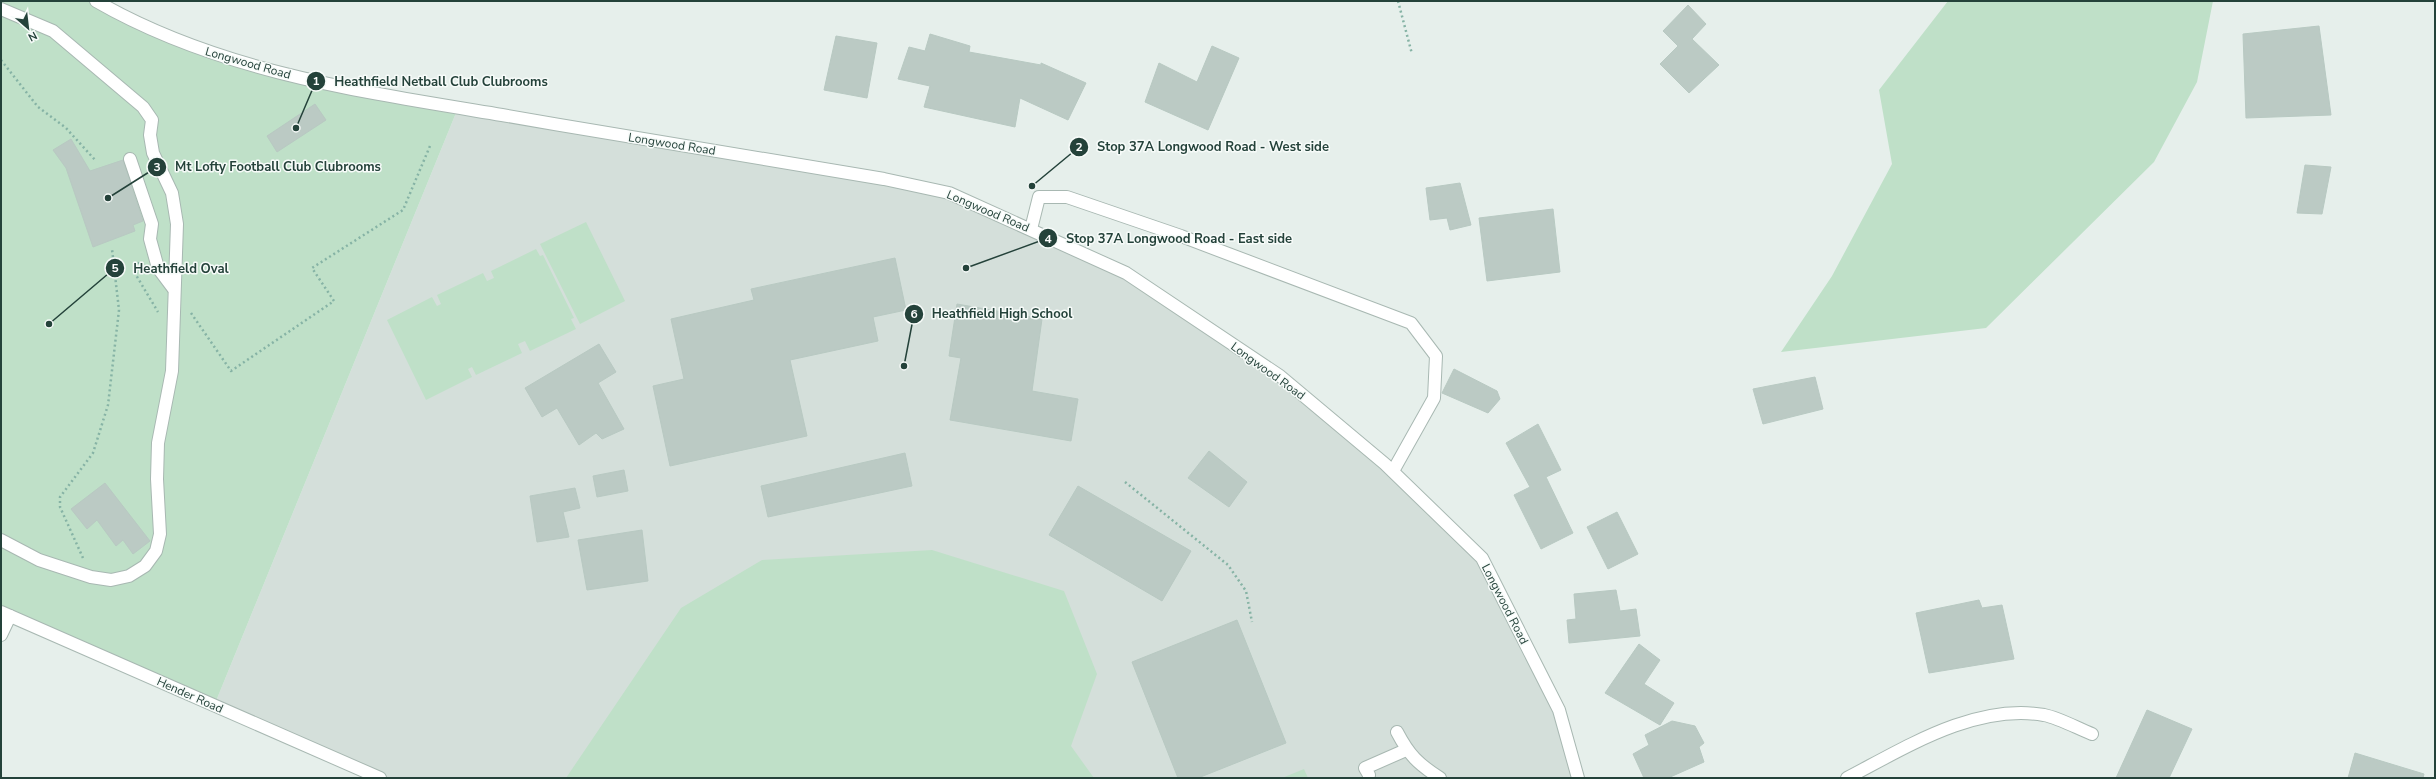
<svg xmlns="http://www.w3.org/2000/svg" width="2436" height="779" font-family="'Nunito Sans',sans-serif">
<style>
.built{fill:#d4dfda}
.green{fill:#bfe0c8}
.building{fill:#bbcac4;stroke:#b8c9c2}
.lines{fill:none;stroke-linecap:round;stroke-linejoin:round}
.minor-casing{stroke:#a8b8b2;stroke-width:14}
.path{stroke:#86b3a5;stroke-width:2.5;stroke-dasharray:2 3;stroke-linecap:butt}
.minor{stroke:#fff;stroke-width:12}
.labels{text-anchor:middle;stroke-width:3;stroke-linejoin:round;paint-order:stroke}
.street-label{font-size:12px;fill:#24423a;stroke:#f7fbf9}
.leader{fill:none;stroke:#24423a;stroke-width:1.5}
.callout-dot{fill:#24423a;stroke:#f7fbf9;stroke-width:1.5}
.mark-label{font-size:12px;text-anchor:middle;font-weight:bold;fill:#fff}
.callout-label{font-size:13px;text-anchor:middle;font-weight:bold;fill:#24423a;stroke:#f7fbf9;stroke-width:3;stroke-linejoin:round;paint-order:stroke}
</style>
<rect width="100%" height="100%" fill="#e6efeb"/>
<!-- built -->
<polygon class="built" points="458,108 949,193 1126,273 1280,376 1482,558 1559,710 1578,778 381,778 214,706"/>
<!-- green -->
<g class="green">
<polygon points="1,1 96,1 189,46 458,108 214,706 1,612"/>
<polygon points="1948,1 2213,1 2197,82 2154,162 1986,328 1781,352 1832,276 1892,164 1879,90"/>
<polygon points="586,222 625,301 580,324 540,244"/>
<polygon points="536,249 540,256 543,255 574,318 571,319 576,329 530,351 525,341 518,344 522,353 476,375 472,367 468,369 472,377 426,400 387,320 432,297 437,306 441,304 437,295 483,273 487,281 494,278 491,271"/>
<polygon points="932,550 1064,591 1097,674 1071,746 1094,778 566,778 681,608 762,560"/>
<polygon points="1304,769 1308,778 1282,778"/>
</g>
<!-- building -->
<g class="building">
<polygon points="1688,5 1706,24 1692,39 1719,65 1689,93 1660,64 1678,46 1663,31"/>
<polygon points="2319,26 2331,115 2246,118 2243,34"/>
<polygon points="930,34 970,46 969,52 1041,65 1041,63 1086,83 1068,120 1020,98 1015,127 924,107 930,86 898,79 909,47 925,51"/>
<polygon points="836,36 877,43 867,98 824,90"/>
<polygon points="1212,46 1239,58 1208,130 1145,102 1159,63 1197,82"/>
<polygon points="315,104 326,120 277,152 267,136"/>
<polygon points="71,139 90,171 123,160 143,221 133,225 135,231 93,247 66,168 53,150"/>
<polygon points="2305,165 2331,167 2322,214 2297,213"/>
<polygon points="1460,183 1471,225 1450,230 1447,218 1430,220 1426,188"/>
<polygon points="1553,209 1560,272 1487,281 1479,218"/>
<polygon points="895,258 906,310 873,317 878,341 790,360 807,436 670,466 653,386 684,379 671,319 754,300 751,289"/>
<polygon points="957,304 1042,319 1032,391 1078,399 1071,441 950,420 961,358 949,356"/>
<polygon points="599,344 616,372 598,383 624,429 602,439 596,433 579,445 557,408 542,417 525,388"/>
<polygon points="1454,369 1497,391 1500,399 1488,413 1442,393"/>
<polygon points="1815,377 1823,409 1763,424 1753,389"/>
<polygon points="1538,424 1561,470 1546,477 1573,533 1541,549 1514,495 1530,487 1506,443"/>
<polygon points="1209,451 1247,482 1229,507 1188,478"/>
<polygon points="905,453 912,486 768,517 761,486"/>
<polygon points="624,470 628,491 597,497 593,476"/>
<polygon points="105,483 150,541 133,554 123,540 116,546 97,520 87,529 71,509"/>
<polygon points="1078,486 1191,551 1162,601 1049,535"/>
<polygon points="575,488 580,508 563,512 569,537 537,542 530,496"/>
<polygon points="1617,512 1638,554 1608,569 1587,527"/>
<polygon points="642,530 648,581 587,590 578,540"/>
<polygon points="1616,590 1620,611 1636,609 1640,636 1569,643 1567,620 1576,619 1574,594"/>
<polygon points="1979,600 1982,608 2002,605 2014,659 1929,673 1916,613"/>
<polygon points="1237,620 1286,743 1198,778 1178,778 1132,662"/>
<polygon points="1639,644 1660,660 1644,684 1674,703 1660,725 1605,693"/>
<polygon points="2147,710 2192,729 2169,778 2116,778"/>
<polygon points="1672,721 1695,726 1704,743 1699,747 1704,762 1668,778 1644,778 1633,754 1649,745 1645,735"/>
<polygon points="2355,753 2424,774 2423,778 2348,778"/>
</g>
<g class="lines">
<!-- minor casing -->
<g class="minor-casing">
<g id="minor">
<path d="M 96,1 C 219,72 363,92 502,115 C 629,137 756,158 884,179 L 949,193 L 1126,273 L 1280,376 L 1385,464 L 1482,558 L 1559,710 L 1578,778"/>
<polyline points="1,9 53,31 143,107 152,120 150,135 153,153 172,193 177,224 172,371 158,443 157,479 160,534 156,551 145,566 129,576 111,580 91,577 39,560 1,540"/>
<polyline points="130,159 152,224 150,239 158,268 173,288"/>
<polyline points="1031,229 1039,197 1067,197 1181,236 1411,323 1436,356 1434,398 1393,471"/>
<polyline points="1,612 380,778"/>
<polyline points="1,635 10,616"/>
<path d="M 1397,732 C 1409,755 1418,764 1440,778"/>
<polyline points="1369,775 1365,768 1406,750"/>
<path d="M 1847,778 C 1905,748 1975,703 2044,715 C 2059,718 2077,728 2092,734"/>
</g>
</g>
<!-- path -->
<g class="path">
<polyline points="1398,1 1412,54"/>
<polyline points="1,60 38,107 66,128 96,161"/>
<polyline points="139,262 136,275 158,312"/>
<polyline points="191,313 231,371 334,301 312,268 403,210 430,146"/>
<polyline points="1125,482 1228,565 1246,591 1252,622"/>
<polyline points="83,558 60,507 60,497 93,453 108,405 119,310 112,249"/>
</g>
<!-- minor -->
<use href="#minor" class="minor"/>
</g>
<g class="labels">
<!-- street labels -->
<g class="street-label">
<text transform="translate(248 63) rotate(16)" y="4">Longwood Road</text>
<text transform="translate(672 144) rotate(9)" y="4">Longwood Road</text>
<text transform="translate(988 211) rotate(23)" y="4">Longwood Road</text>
<text transform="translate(1268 371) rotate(36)" y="4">Longwood Road</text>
<text transform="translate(1505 604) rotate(63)" y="4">Longwood Road</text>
<text transform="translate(190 695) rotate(24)" y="4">Hender Road</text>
</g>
</g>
<!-- callouts -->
<path class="leader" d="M296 128L316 81M1032 186L1079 147M108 198L157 167M966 268L1048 238M49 324L115 268M904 366L914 314"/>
<g class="callout-dot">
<circle cx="296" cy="128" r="4"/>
<circle cx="1032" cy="186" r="4"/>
<circle cx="108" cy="198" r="4"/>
<circle cx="966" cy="268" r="4"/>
<circle cx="49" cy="324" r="4"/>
<circle cx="904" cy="366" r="4"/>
<circle cx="316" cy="81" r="10"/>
<circle cx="1079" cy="147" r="10"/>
<circle cx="157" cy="167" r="10"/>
<circle cx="1048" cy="238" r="10"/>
<circle cx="115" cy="268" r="10"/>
<circle cx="914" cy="314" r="10"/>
</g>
<g class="mark-label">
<text x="316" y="85">1</text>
<text x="1079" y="151">2</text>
<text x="157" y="171">3</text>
<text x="1048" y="243">4</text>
<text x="115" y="272">5</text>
<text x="914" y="318">6</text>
</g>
<g class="callout-label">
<text x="441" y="86">Heathfield Netball Club Clubrooms</text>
<text x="1213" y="151">Stop 37A Longwood Road - West side</text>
<text x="278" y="171">Mt Lofty Football Club Clubrooms</text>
<text x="1179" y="243">Stop 37A Longwood Road - East side</text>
<text x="181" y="273">Heathfield Oval</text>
<text x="1002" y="318">Heathfield High School</text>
</g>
<!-- border -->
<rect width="2436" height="779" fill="none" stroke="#24423a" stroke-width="4"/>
<!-- north arrow -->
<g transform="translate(28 28) rotate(152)" stroke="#f7fbf9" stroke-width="3" paint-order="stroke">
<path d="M0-3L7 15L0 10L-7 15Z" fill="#24423a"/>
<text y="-6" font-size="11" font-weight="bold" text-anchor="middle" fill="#24423a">N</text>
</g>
</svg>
